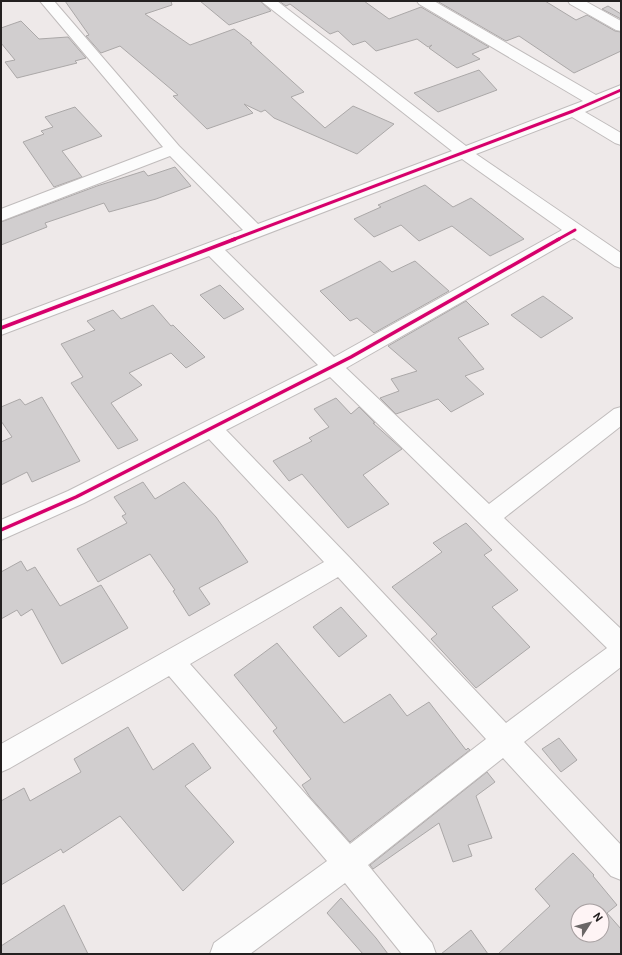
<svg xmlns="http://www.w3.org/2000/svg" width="622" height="955" font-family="Roboto,sans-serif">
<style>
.building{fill:#d1cecf;stroke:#aba8a8;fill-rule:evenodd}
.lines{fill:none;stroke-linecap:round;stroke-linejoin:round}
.minor-casing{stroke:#c0bcbc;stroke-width:2}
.minor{fill:#fcfcfc;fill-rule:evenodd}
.cycleway-far1-casing{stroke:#fef4f5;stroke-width:5}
.cycleway-casing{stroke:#fef4f5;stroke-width:6}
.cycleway-far1{stroke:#d6006c;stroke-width:3}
.cycleway{stroke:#d6006c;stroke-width:3.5}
</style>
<rect width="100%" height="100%" fill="#eee9e9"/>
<!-- building -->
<g class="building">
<polygon points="65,1 171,1 172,5 145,14 190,45 234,29 252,43 250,43 304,92 291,97 325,128 353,106 394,124 357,154 274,118 265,110 261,112 244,104 253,113 207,129 173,96 178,95 120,46 101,53 86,36 89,35"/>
<polygon points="200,1 260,1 271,11 229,25"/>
<polygon points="279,1 364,1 389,19 421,7 489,47 472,54 480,59 457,68 429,48 432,45 428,47 417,39 376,51 365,41 353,45 338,31 330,34 290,4 286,6"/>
<polygon points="437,1 545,1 576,20 587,15 615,31 621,32 621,51 574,73 519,36 506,41"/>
<polygon points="608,6 621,14 621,19 602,9"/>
<polygon points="21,21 39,39 68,37 86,58 75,61 77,63 17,78 5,62 15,60 1,43 1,28"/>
<polygon points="479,70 497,90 438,112 414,93"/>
<polygon points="75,107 102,136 62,151 82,177 54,187 23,142 44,134 41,131 53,127 45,117"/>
<polygon points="175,167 191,186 156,199 109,212 104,203 45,223 47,227 1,245 1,222 97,186 144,171 148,176"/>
<polygon points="425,185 453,207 471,198 524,239 490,256 452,226 419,241 401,225 374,237 354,219 381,207 378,205"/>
<polygon points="380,261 392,272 415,261 449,291 374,333 357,318 350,321 320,291"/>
<polygon points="220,285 244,309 224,319 200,295"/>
<polygon points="543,296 573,318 541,338 511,315"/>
<polygon points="466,301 489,324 458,338 484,369 465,376 484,394 451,412 438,399 396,414 380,398 399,391 391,379 417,371 388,346"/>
<polygon points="153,305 171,326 173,325 205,357 186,368 171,353 129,373 142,385 111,403 138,440 118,449 71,383 83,377 61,344 95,330 87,321 113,310 121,319"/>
<polygon points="42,397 80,461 32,482 27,472 1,485 1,442 12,437 1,421 1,407 20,399 25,405"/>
<polygon points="336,398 351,414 359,407 375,423 373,423 402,449 363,475 389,504 348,528 302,474 289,481 273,461 312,441 309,438 329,427 314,409"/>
<polygon points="143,482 155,499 184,482 216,517 248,562 199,588 210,604 189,616 173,591 175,590 150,554 98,582 77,549 127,523 122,516 126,514 114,497"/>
<polygon points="466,523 492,550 484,555 518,590 492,607 530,647 476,688 431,639 437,634 392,587 442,552 433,543"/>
<polygon points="21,561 27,571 35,567 60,606 101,585 128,628 62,664 32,609 21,616 17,610 1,619 1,572"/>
<polygon points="341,607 367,636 339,657 313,627"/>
<polygon points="277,643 344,723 390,694 407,716 429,702 466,750 468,748 470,750 350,842 310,797 302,785 311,779 273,731 277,728 234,675"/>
<polygon points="128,727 153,770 193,743 211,768 185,786 234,842 183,891 120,816 63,853 61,849 1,885 1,801 24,788 30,801 81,772 74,759"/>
<polygon points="559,738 577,760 561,772 542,749"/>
<polygon points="487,772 495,782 476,796 492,838 468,845 472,856 453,862 439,823 373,869 370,865"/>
<path d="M 573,853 L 594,875 L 593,876 L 617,905 L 607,913 L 621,929 L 621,954 L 498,954 L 550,906 L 535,889 ZM 578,911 L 602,911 L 602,935 L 578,935 Z"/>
<polygon points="341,898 376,938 388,954 363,954 327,913"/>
<polygon points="64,905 88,954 1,954 1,946"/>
<polygon points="471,930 488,954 441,954"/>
</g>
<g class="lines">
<!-- minor casing -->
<g class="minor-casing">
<g id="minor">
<path d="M 40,1 L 54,1 L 179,146 L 258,224 L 452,151 L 261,1 L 277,1 L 466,146 L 583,101 L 419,4 L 417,1 L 434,1 L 596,95 L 621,85 L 621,96 L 585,112 L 621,133 L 621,145 L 615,143 L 572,117 L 476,154 L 621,253 L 621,268 L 615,266 L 574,238 L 346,368 L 489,504 L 614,409 L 621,407 L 621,426 L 504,518 L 621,629 L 621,667 L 524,742 L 621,845 L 621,880 L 611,876 L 503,758 L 368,865 L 432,943 L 436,954 L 402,954 L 345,883 L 250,954 L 210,954 L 214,943 L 327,861 L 169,676 L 10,768 L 1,772 L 1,744 L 324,562 L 209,439 L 84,503 L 1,540 L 1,520 L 68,491 L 318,365 L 209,256 L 1,335 L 1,321 L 243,230 L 170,156 L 1,221 L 1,209 L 163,147 ZM 462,159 L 562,230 L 334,357 L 225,250 ZM 330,377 L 607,648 L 570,675 L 506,723 L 349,557 L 226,430 ZM 338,577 L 486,739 L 350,844 L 190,664 Z"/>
<polygon points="568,1 585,1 621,21 621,31 616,30 570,4"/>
</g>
</g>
<!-- minor -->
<use href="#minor" class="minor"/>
<!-- cycleway-far1 casing -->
<g class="cycleway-far1-casing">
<g id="cycleway-far1">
<polyline points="232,240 573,111 621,90"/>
<polyline points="557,240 575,230"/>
</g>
</g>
<!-- cycleway casing -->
<g class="cycleway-casing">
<g id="cycleway">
<polyline points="1,328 235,239"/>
<polyline points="1,530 76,497 351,357 559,239"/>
</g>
</g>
<!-- cycleway-far1 -->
<use href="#cycleway-far1" class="cycleway-far1"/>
<!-- cycleway -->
<use href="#cycleway" class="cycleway"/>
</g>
<!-- border -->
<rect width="622" height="955" fill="none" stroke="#232020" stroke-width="4"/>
<!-- north arrow -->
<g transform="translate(590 923) rotate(54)"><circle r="19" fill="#fef4f5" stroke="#a69fa0"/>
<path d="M0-3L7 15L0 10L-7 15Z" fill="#6a6666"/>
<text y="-6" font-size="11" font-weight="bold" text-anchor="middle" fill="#232020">N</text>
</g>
</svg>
